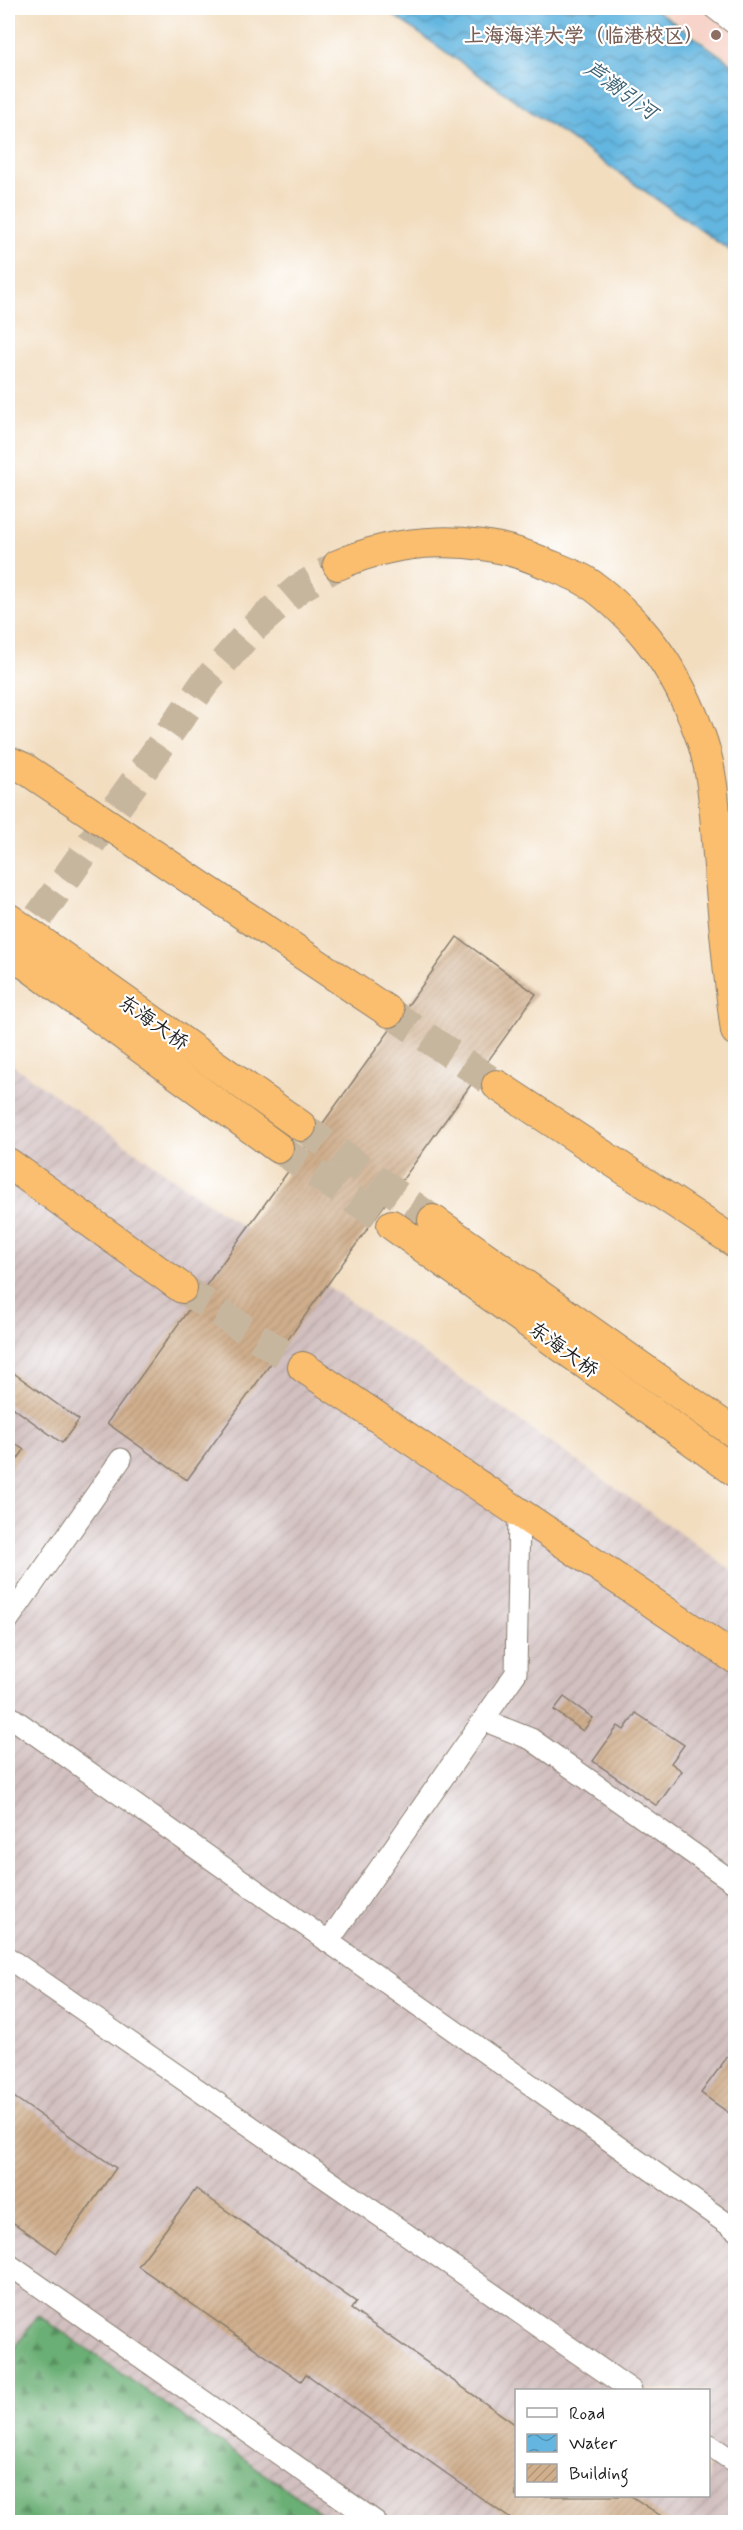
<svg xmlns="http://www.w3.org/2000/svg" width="743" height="2530" font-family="Mynerve,'LXGW WenKai TC',sans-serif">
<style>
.built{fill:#f7d1c6}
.industrial{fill:url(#industrial-furrows);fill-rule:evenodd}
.forest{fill:url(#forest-firs);stroke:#446648;stroke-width:1.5}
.water{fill:url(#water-waves);stroke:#40697e;stroke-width:1.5}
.building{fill:url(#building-hatch)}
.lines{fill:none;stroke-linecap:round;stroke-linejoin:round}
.highway-tunnel{stroke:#c7b69e;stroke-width:30;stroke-dasharray:30 15;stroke-linecap:butt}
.minor-casing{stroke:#877c6e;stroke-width:23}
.highway-casing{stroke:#877c6e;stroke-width:32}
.minor{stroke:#fff;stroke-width:21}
.highway{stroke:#fbbe6e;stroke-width:30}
.education-dot{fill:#8d6e63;stroke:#fff;stroke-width:2}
.labels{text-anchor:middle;stroke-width:4.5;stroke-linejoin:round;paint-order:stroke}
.education-label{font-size:20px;font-weight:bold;fill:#785e54;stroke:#fff;text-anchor:end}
.street-label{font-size:20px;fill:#1c1c1c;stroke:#fff}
.water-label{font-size:21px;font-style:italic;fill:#3c6174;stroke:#fff}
</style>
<defs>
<pattern id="industrial-furrows" width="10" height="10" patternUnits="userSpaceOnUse" patternTransform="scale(1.5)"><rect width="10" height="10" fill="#d2bfbf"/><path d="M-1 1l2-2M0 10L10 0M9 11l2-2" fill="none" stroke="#b4a4a4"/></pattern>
<pattern id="forest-firs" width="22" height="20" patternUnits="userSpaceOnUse" patternTransform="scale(1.5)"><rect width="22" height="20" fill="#6baf74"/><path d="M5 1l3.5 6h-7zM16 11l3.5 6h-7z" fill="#578e5e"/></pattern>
<pattern id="water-waves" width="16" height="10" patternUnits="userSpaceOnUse" patternTransform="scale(1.5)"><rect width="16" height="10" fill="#64b6e0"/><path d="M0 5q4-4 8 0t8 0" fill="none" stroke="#5293b5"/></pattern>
<pattern id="building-hatch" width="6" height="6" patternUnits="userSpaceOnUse" patternTransform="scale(1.5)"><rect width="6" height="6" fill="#d0af8d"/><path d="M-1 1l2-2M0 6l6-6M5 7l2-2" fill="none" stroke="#b29679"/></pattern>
</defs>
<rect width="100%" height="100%" fill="#fff"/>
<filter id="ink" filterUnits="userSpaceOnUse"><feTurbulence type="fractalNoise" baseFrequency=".0167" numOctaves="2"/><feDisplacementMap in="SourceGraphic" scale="12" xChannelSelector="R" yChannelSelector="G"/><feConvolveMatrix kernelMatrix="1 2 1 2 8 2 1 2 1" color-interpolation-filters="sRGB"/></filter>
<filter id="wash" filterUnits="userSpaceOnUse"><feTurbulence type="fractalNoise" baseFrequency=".008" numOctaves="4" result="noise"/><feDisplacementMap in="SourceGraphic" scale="24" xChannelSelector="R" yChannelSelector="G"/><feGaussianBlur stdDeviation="1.35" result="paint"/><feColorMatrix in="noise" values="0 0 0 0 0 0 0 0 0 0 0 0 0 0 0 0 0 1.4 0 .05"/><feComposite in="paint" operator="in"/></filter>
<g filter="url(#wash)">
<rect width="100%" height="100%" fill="#f2ddbf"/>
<!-- built -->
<polygon class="built" points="658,8 735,8 735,63"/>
<!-- industrial -->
<path class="industrial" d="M 8,1062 L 735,1572 L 735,2522 L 8,2522 ZM 516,2390 L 708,2390 L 708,2496 L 516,2496 Z"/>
<!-- forest -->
<polygon class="forest" points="38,2315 334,2522 8,2522 8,2358"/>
<!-- water -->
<polygon class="water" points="383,8 653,8 735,66 735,254"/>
<g id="blocks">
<!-- building -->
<g class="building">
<polygon points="457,937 536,994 187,1480 107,1423"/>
<polygon points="8,1369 79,1420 62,1443 8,1404"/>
<polygon points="8,1439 24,1450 8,1473"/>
<polygon points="564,1697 593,1718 583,1731 554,1710"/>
<polygon points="636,1713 684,1745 671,1763 682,1771 657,1806 593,1761 618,1726 624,1730"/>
<polygon points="728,2056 736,2061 736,2118 701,2093"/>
<polygon points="8,2093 116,2168 57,2253 8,2219"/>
<polygon points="196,2189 356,2302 351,2309 516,2425 516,2496 631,2496 670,2522 515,2522 306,2374 301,2381 138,2266"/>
</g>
</g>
</g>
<g filter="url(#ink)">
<use href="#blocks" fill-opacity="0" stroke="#877c6e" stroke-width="1.5"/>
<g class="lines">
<!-- highway-tunnel -->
<g class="highway-tunnel">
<polyline points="13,953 204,684 253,628 298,589 338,565"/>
<polyline points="389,1012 497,1085"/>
<polyline points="301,1126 433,1220"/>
<polyline points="278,1148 392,1225"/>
<polyline points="182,1288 303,1367"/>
</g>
<!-- minor casing -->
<g class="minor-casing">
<g id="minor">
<polyline points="714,8 736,25"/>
<polyline points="8,1620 121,1459"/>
<polyline points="8,1715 736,2230"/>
<polyline points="483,1720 531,1739 736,1884"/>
<polyline points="328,1942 516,1673 519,1515"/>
<polyline points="8,1958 631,2390"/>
<polyline points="8,2264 376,2522"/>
<polyline points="708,2444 736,2463"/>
</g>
</g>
<!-- highway casing -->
<g class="highway-casing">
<g id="highway">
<path d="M 338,565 C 400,537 476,534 540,561 C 554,567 568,572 582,579 C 602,590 621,609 637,626 C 665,657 686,695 700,735 C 714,772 715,816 718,855 C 723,914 728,973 736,1031"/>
<polyline points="8,761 24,768 389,1012"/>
<polyline points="8,918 301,1126"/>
<polyline points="8,951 278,1148"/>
<polyline points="497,1085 736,1243"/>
<polyline points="8,1163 182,1288"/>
<polyline points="433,1220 736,1434"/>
<polyline points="392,1225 736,1472"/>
<polyline points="303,1367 736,1659"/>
</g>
</g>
<!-- minor -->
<use href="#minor" class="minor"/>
<!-- highway -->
<use href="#highway" class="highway"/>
</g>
</g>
<!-- markers -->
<circle class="education-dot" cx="716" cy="35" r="6"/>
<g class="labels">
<!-- education labels -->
<g class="education-label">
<text x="704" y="42">上海海洋大学（临港校区）</text>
</g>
<!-- street labels -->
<g class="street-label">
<text transform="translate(154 1022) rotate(35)" y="7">东海大桥</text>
<text transform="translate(564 1349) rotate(36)" y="7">东海大桥</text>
</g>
<!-- water labels -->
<g class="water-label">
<text transform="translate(621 90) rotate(36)" y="7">芦潮引河</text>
</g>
</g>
<!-- margin -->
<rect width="743" height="2530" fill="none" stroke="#fff" stroke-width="30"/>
<!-- legend -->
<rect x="515" y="2389" width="195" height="108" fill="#ffffff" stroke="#a4a4a4" stroke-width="1.5"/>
<rect x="527" y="2408" width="30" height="9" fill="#ffffff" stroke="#a4a4a4" stroke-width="1.5"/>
<text x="569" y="2419" font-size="18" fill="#1c1c1c">Road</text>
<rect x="527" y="2434" width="30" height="18" fill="url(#water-waves)" stroke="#a4a4a4" stroke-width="1.5"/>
<text x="569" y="2449" font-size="18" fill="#1c1c1c">Water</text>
<rect x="527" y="2464" width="30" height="18" fill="url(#building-hatch)" stroke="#a4a4a4" stroke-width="1.5"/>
<text x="569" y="2479" font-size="18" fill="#1c1c1c">Building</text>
</svg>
